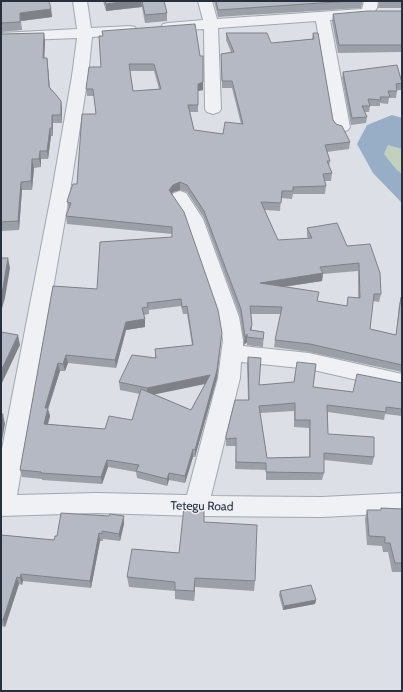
<svg xmlns="http://www.w3.org/2000/svg" width="403" height="692" font-family="Cabin,sans-serif">
<style>
.green{fill:#c2d0be}
.water{fill:#98aec6}
.lines{fill:none;stroke-linecap:round;stroke-linejoin:round}
.minor-casing{stroke:#a2a7b0;stroke-width:2}
.minor{fill:#eff1f5;fill-rule:evenodd}
.wall{fill:#9b9fa8;fill-rule:evenodd}
.shaded-wall{fill:#7e8288}
.building{fill:#b4b9c3;stroke:#7e8288;fill-rule:evenodd}
.labels{text-anchor:middle;stroke-width:3;stroke-linejoin:round;paint-order:stroke}
.street-label{font-size:12px;fill:#272e3c;stroke:#eceff4}
</style>
<rect width="100%" height="100%" fill="#dce0e6"/>
<!-- green -->
<polygon class="green" points="388,145 402,149 402,174 396,169 384,154"/>
<!-- water -->
<polygon class="water" points="392,115 402,118 402,149 388,145 384,154 396,169 402,174 402,203 373,173 357,144 367,125"/>
<g class="lines">
<!-- minor casing -->
<g class="minor-casing">
<g id="minor">
<polygon points="73,1 87,1 91,28 130,26 135,27 137,30 135,33 130,34 92,37 88,76 70,191 17,495 97,493 187,495 218,378 223,340 219,317 185,219 171,197 174,193 180,191 186,193 203,219 239,317 243,340 243,346 309,353 402,374 401,390 309,369 241,362 240,378 211,496 322,497 402,493 402,513 322,517 196,516 97,513 1,516 1,454 52,191 72,76 77,38 1,41 1,33 77,29"/>
<polygon points="198,1 212,1 217,19 362,9 364,1 378,1 377,8 372,16 330,20 350,127 348,130 342,132 336,130 334,127 316,21 218,28 221,109 219,112 213,114 207,112 205,109 204,29 168,31 163,30 161,27 163,24 168,23 203,20"/>
</g>
</g>
<!-- minor -->
<use href="#minor" class="minor"/>
</g>
<!-- wall -->
<g class="wall">
<polygon points="1,1 51,9 52,17 21,21 22,30 1,32"/>
<polygon points="103,1 164,1 167,13 167,21 145,23 142,7 106,11"/>
<polygon points="214,1 363,1 361,8 218,17"/>
<polygon points="379,1 402,1 402,8 378,8"/>
<polygon points="402,11 402,52 338,53 332,21 333,14"/>
<path d="M 226,33 L 271,43 L 312,39 L 313,33 L 333,120 L 350,142 L 349,149 L 327,152 L 330,161 L 329,167 L 332,173 L 331,181 L 325,181 L 326,186 L 325,194 L 293,194 L 292,199 L 281,198 L 280,211 L 264,210 L 278,240 L 308,239 L 307,235 L 307,228 L 347,246 L 381,294 L 379,302 L 373,301 L 370,329 L 396,335 L 399,305 L 401,297 L 402,298 L 402,372 L 309,352 L 274,347 L 275,340 L 281,314 L 251,314 L 252,325 L 252,330 L 264,332 L 263,347 L 247,345 L 247,342 L 244,345 L 240,316 L 204,218 L 187,192 L 180,190 L 173,192 L 172,194 L 222,333 L 221,340 L 217,378 L 195,457 L 193,457 L 185,483 L 169,480 L 167,486 L 137,478 L 136,472 L 108,467 L 102,484 L 42,480 L 42,479 L 22,477 L 20,470 L 53,286 L 97,289 L 172,237 L 172,234 L 67,224 L 66,216 L 69,210 L 67,202 L 77,184 L 96,114 L 94,96 L 87,96 L 86,89 L 101,67 L 99,36 L 203,90 L 198,91 L 198,112 L 190,112 L 194,130 L 223,134 L 241,124 L 232,88 L 222,88 L 221,54 L 231,52 L 226,40 ZM 130,71 L 154,71 L 159,89 L 133,91 ZM 358,271 L 358,298 L 346,306 L 317,301 L 284,287 L 322,281 L 323,274 ZM 181,306 L 183,314 L 187,314 L 192,345 L 155,349 L 155,358 L 119,382 L 120,390 L 140,394 L 132,420 L 105,429 L 48,424 L 50,416 L 48,409 L 60,371 L 65,371 L 68,363 L 116,368 L 126,330 L 145,327 L 144,315 L 149,314 L 149,310 ZM 203,384 L 205,384 L 191,410 L 154,394 Z"/>
<polygon points="1,34 45,41 44,58 47,58 50,88 51,90 61,101 62,123 53,123 53,136 51,136 48,159 41,159 41,167 34,168 32,190 22,190 19,230 1,231"/>
<polygon points="343,72 402,83 401,90 397,90 396,98 389,98 388,104 380,103 380,106 370,106 369,112 365,112 367,117 366,123 351,125 342,78"/>
<path d="M 248,357 L 259,385 L 313,387 L 353,392 L 402,383 L 402,416 L 385,414 L 384,420 L 328,412 L 328,434 L 374,457 L 372,465 L 324,460 L 324,473 L 322,480 L 266,480 L 266,470 L 235,469 L 236,446 L 226,446 L 226,436 L 248,400 L 247,364 ZM 294,411 L 294,427 L 309,428 L 309,457 L 267,458 L 260,413 Z"/>
<polygon points="381,508 402,509 402,572 392,572 388,552 383,552 382,546 367,545 365,519 367,510 381,510"/>
<polygon points="204,522 255,581 254,591 195,587 194,601 175,599 175,591 129,587 127,577 179,553"/>
<polygon points="124,524 120,541 103,539 103,541 100,541 91,588 23,581 22,585 19,584 5,627 1,626 1,535 54,540 57,536"/>
<polygon points="280,591 316,600 315,604 283,610 279,595"/>
</g>
<!-- shaded-wall -->
<g class="shaded-wall">
<polygon points="129,1 141,1 142,7 106,11 106,4"/>
<polygon points="51,9 52,17 21,21 22,30 20,13"/>
<polygon points="44,33 45,41 44,66 43,58"/>
<polygon points="47,58 48,66 50,94 49,86"/>
<polygon points="203,82 203,90 198,91 198,112 198,84"/>
<polygon points="61,101 62,109 62,123 61,115"/>
<polygon points="52,115 53,123 53,136 52,128"/>
<polygon points="50,128 51,136 48,159 47,151"/>
<polygon points="40,151 41,159 41,167 39,159"/>
<polygon points="32,159 34,168 32,190 31,181"/>
<polygon points="21,182 22,190 19,230 18,221"/>
<polygon points="180,182 180,190 173,192 170,198 169,190 173,185"/>
<polygon points="8,258 10,268 5,298 1,312 1,295"/>
<polygon points="323,273 322,281 260,290 260,283"/>
<polygon points="145,319 145,327 126,330 116,368 115,360 126,322"/>
<polygon points="222,333 221,340 217,378 195,457 195,450"/>
<polygon points="247,334 247,342 244,345 245,337"/>
<polygon points="18,335 20,345 1,385 1,371"/>
<polygon points="66,355 68,363 65,371 63,364"/>
<polygon points="58,363 60,371 48,409 50,416 46,431 44,424 45,408"/>
<polygon points="210,375 210,383 147,396 147,388"/>
<polygon points="3,414 5,424 1,446 1,424"/>
<polygon points="193,449 193,457 185,483 185,476"/>
<polygon points="107,460 108,467 102,484 101,477"/>
<polygon points="169,473 169,480 167,486 167,479"/>
<polygon points="124,516 124,524 120,541 119,534"/>
<polygon points="99,533 100,541 91,588 90,581"/>
<polygon points="21,574 23,581 22,585 20,578"/>
<polygon points="17,577 19,584 5,627 3,620"/>
<polygon points="195,578 195,587 194,601 194,591"/>
<polygon points="316,600 315,604 283,610 284,606"/>
</g>
<!-- building -->
<g class="building">
<polygon points="1,1 49,1 51,9 20,13 20,22 1,23"/>
<polygon points="105,1 129,1 106,4"/>
<polygon points="142,1 164,1 167,13 145,15"/>
<polygon points="216,1 350,1 218,10"/>
<polygon points="368,11 402,11 402,45 339,45 333,14"/>
<path d="M 195,24 L 200,56 L 203,56 L 203,82 L 198,84 L 198,105 L 188,105 L 194,130 L 223,134 L 225,122 L 243,124 L 232,81 L 222,81 L 221,54 L 234,52 L 226,33 L 267,33 L 271,43 L 314,39 L 313,33 L 318,33 L 333,120 L 336,124 L 342,126 L 350,142 L 325,145 L 330,161 L 327,161 L 332,173 L 323,174 L 326,186 L 293,187 L 293,191 L 282,191 L 281,203 L 261,202 L 278,240 L 312,238 L 307,228 L 337,223 L 347,246 L 370,244 L 380,273 L 381,294 L 374,294 L 370,329 L 396,335 L 401,297 L 402,298 L 402,365 L 310,344 L 275,340 L 282,307 L 250,306 L 252,325 L 250,330 L 264,332 L 263,339 L 247,337 L 247,334 L 245,337 L 241,309 L 204,211 L 187,185 L 180,182 L 173,185 L 169,190 L 184,212 L 218,310 L 222,333 L 217,370 L 195,450 L 193,449 L 185,476 L 169,473 L 167,479 L 136,471 L 139,465 L 107,460 L 101,477 L 41,473 L 41,472 L 20,470 L 53,286 L 97,289 L 100,242 L 172,237 L 172,227 L 66,216 L 71,203 L 67,202 L 69,195 L 73,184 L 77,184 L 82,114 L 96,114 L 93,89 L 86,89 L 89,67 L 101,67 L 99,36 L 103,36 L 102,31 ZM 129,64 L 154,64 L 161,89 L 133,91 ZM 359,263 L 360,298 L 348,297 L 347,306 L 317,301 L 319,292 L 260,283 L 323,273 L 320,267 ZM 181,299 L 182,307 L 187,306 L 193,345 L 155,349 L 156,358 L 132,355 L 119,382 L 147,388 L 210,375 L 191,410 L 141,389 L 132,420 L 109,416 L 105,429 L 44,424 L 48,408 L 45,408 L 58,363 L 63,364 L 66,355 L 115,360 L 126,322 L 145,319 L 142,308 L 148,307 L 147,303 Z"/>
<polygon points="44,33 43,58 47,58 49,86 51,90 52,90 61,101 61,115 52,115 52,128 50,128 47,151 40,151 39,159 32,159 31,181 21,182 18,221 1,222 1,34"/>
<polygon points="397,65 402,83 396,84 397,91 388,91 390,97 380,97 381,100 368,99 370,106 362,106 367,117 352,118 343,72"/>
<polygon points="1,258 8,258 3,288 1,295"/>
<polygon points="1,332 18,335 1,371"/>
<path d="M 248,357 L 261,358 L 259,385 L 294,382 L 297,362 L 316,364 L 313,387 L 353,392 L 357,374 L 402,383 L 402,409 L 386,407 L 386,412 L 327,405 L 328,434 L 374,437 L 374,457 L 324,453 L 324,473 L 266,472 L 266,463 L 236,462 L 236,438 L 226,439 L 226,436 L 235,400 L 249,400 ZM 295,403 L 295,420 L 310,420 L 310,457 L 267,458 L 259,406 Z"/>
<polygon points="1,414 3,414 1,424"/>
<polygon points="184,507 204,508 204,522 257,525 255,581 195,578 194,591 175,590 175,582 127,577 132,549 179,553"/>
<polygon points="381,508 402,509 402,563 395,563 390,543 385,543 385,537 369,536 367,510 381,510"/>
<polygon points="61,513 109,516 110,514 124,516 119,534 102,531 102,534 99,533 90,581 21,574 20,578 17,577 3,620 1,619 1,535 54,540 55,536 57,536"/>
<polygon points="311,585 316,600 284,606 280,591"/>
</g>
<g class="labels">
<!-- street labels -->
<g class="street-label">
<text transform="translate(202 506) rotate(1)" y="4">Tetegu Road</text>
</g>
</g>
<!-- border -->
<rect width="403" height="692" fill="none" stroke="#272e3c" stroke-width="4"/>
</svg>
